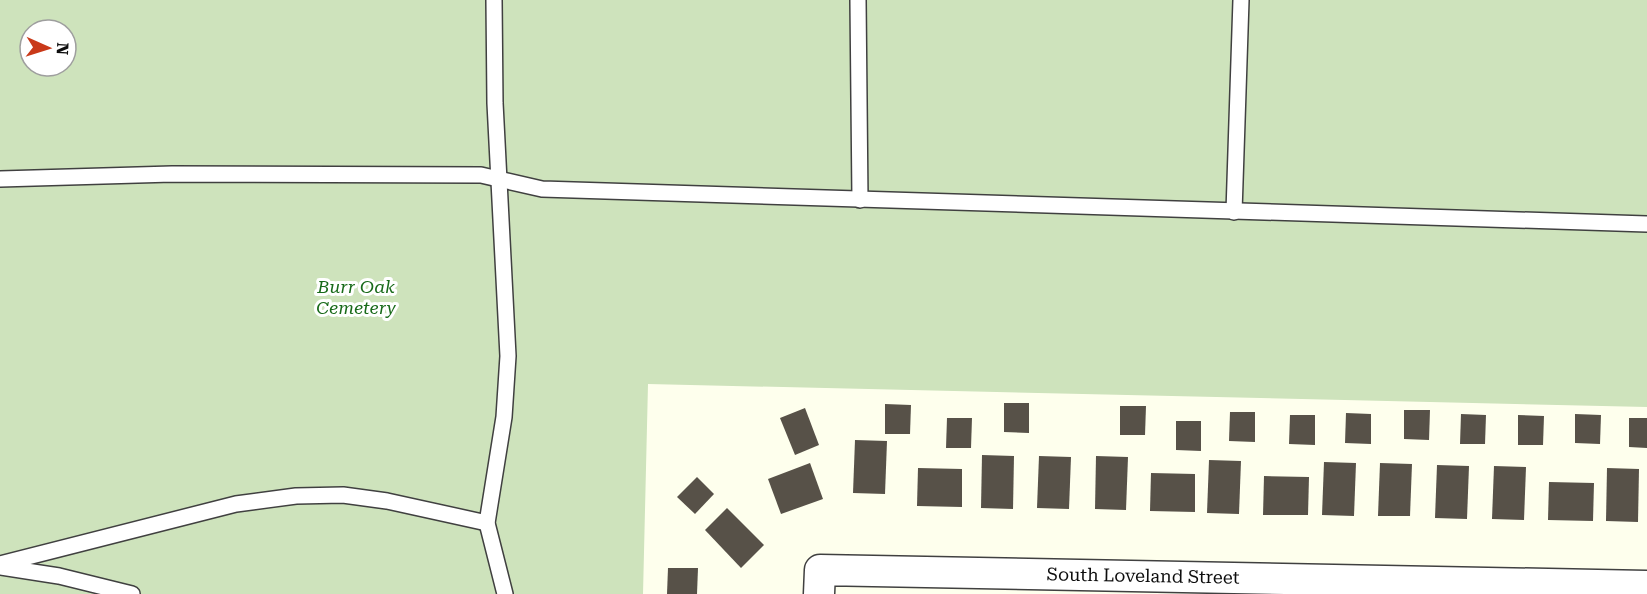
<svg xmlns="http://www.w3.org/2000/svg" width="1647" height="594" font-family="'Roboto Serif',serif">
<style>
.cemetery{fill:#cee3bc;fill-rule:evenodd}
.building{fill:#575148}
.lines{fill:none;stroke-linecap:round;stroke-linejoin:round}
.lane-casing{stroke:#404040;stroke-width:18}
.street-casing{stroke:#404040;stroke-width:33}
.lane{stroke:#fff;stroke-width:15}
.street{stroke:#fff;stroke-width:30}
.labels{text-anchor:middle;stroke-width:6;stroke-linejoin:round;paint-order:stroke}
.park-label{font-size:18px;font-style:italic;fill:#186a19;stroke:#fff}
.street-label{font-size:18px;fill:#0d0d0d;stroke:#fff}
</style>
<rect width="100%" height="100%" fill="#feffed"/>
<!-- cemetery -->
<path class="cemetery" d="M 0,0 L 1647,0 L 1647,407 L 648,384 L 643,594 L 0,594 ZM 30,30 L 66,30 L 66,66 L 30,66 Z"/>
<!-- building -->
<g class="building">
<polygon points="1004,403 1029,403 1029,433 1004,432"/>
<polygon points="885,404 911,405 910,434 885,434"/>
<polygon points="1120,406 1146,406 1145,435 1120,435"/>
<polygon points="805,408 819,445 795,455 780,418"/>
<polygon points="1404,410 1430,410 1429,440 1404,439"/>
<polygon points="1230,412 1255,412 1255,442 1229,441"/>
<polygon points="1346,413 1371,414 1371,444 1345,443"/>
<polygon points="1461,414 1486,415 1485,444 1460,444"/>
<polygon points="1575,414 1601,415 1600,444 1575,443"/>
<polygon points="1290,415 1315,415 1315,445 1289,444"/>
<polygon points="1518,415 1544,416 1543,445 1518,445"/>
<polygon points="947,418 972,418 971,448 946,448"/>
<polygon points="1629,418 1647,418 1647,448 1629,447"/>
<polygon points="1176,421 1201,421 1201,451 1176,450"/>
<polygon points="855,440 887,441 885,494 853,493"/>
<polygon points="982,455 1014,456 1013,509 981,508"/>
<polygon points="1039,456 1071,457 1069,509 1037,508"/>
<polygon points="1096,456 1128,457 1126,510 1095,509"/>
<polygon points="1209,460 1241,461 1239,514 1207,513"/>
<polygon points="1324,462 1356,463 1354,516 1322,515"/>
<polygon points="810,463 823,499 781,514 768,479"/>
<polygon points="1380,463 1412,464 1410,516 1378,516"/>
<polygon points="1437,465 1469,466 1467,519 1435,518"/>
<polygon points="1494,466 1526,467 1524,520 1492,519"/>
<polygon points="918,468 962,469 962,507 917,506"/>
<polygon points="1607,468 1639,469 1638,522 1606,521"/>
<polygon points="1151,473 1195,474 1195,512 1150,511"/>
<polygon points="1264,476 1309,477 1308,515 1263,515"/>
<polygon points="697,477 714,494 695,514 677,497"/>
<polygon points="1549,482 1594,483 1593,521 1548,520"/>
<polygon points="727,508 764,545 741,568 705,530"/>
<polygon points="668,568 698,568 697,594 667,594"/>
</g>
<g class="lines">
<!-- lane casing -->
<g class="lane-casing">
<g id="lane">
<polyline points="494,0 495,103 508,356 504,417 487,523 505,594"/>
<polyline points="858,0 860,200"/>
<polyline points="0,179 172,174 481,175 542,189 1647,224"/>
<polyline points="1234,212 1241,0"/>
<polyline points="0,564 236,504 296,496 343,495 387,501 487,523"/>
<polyline points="0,567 59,576 132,594"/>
</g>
</g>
<!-- street casing -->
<g class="street-casing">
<polyline id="street" points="819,594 820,570 1647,586"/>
</g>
<!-- lane -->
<use href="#lane" class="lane"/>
<!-- street -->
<use href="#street" class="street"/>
</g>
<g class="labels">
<!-- park labels -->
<g class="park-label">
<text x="356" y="293">Burr Oak<tspan x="356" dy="21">Cemetery</tspan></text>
</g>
<!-- street labels -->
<g class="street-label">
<text transform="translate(1143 576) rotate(1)" y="6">South Loveland Street</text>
</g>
</g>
<!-- north arrow -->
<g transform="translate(48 48) rotate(93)"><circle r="28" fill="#ffffff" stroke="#9e9e9e" stroke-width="1.5"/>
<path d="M0-4.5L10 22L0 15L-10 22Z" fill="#c93919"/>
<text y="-9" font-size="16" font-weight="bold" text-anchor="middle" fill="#0d0d0d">N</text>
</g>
</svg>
